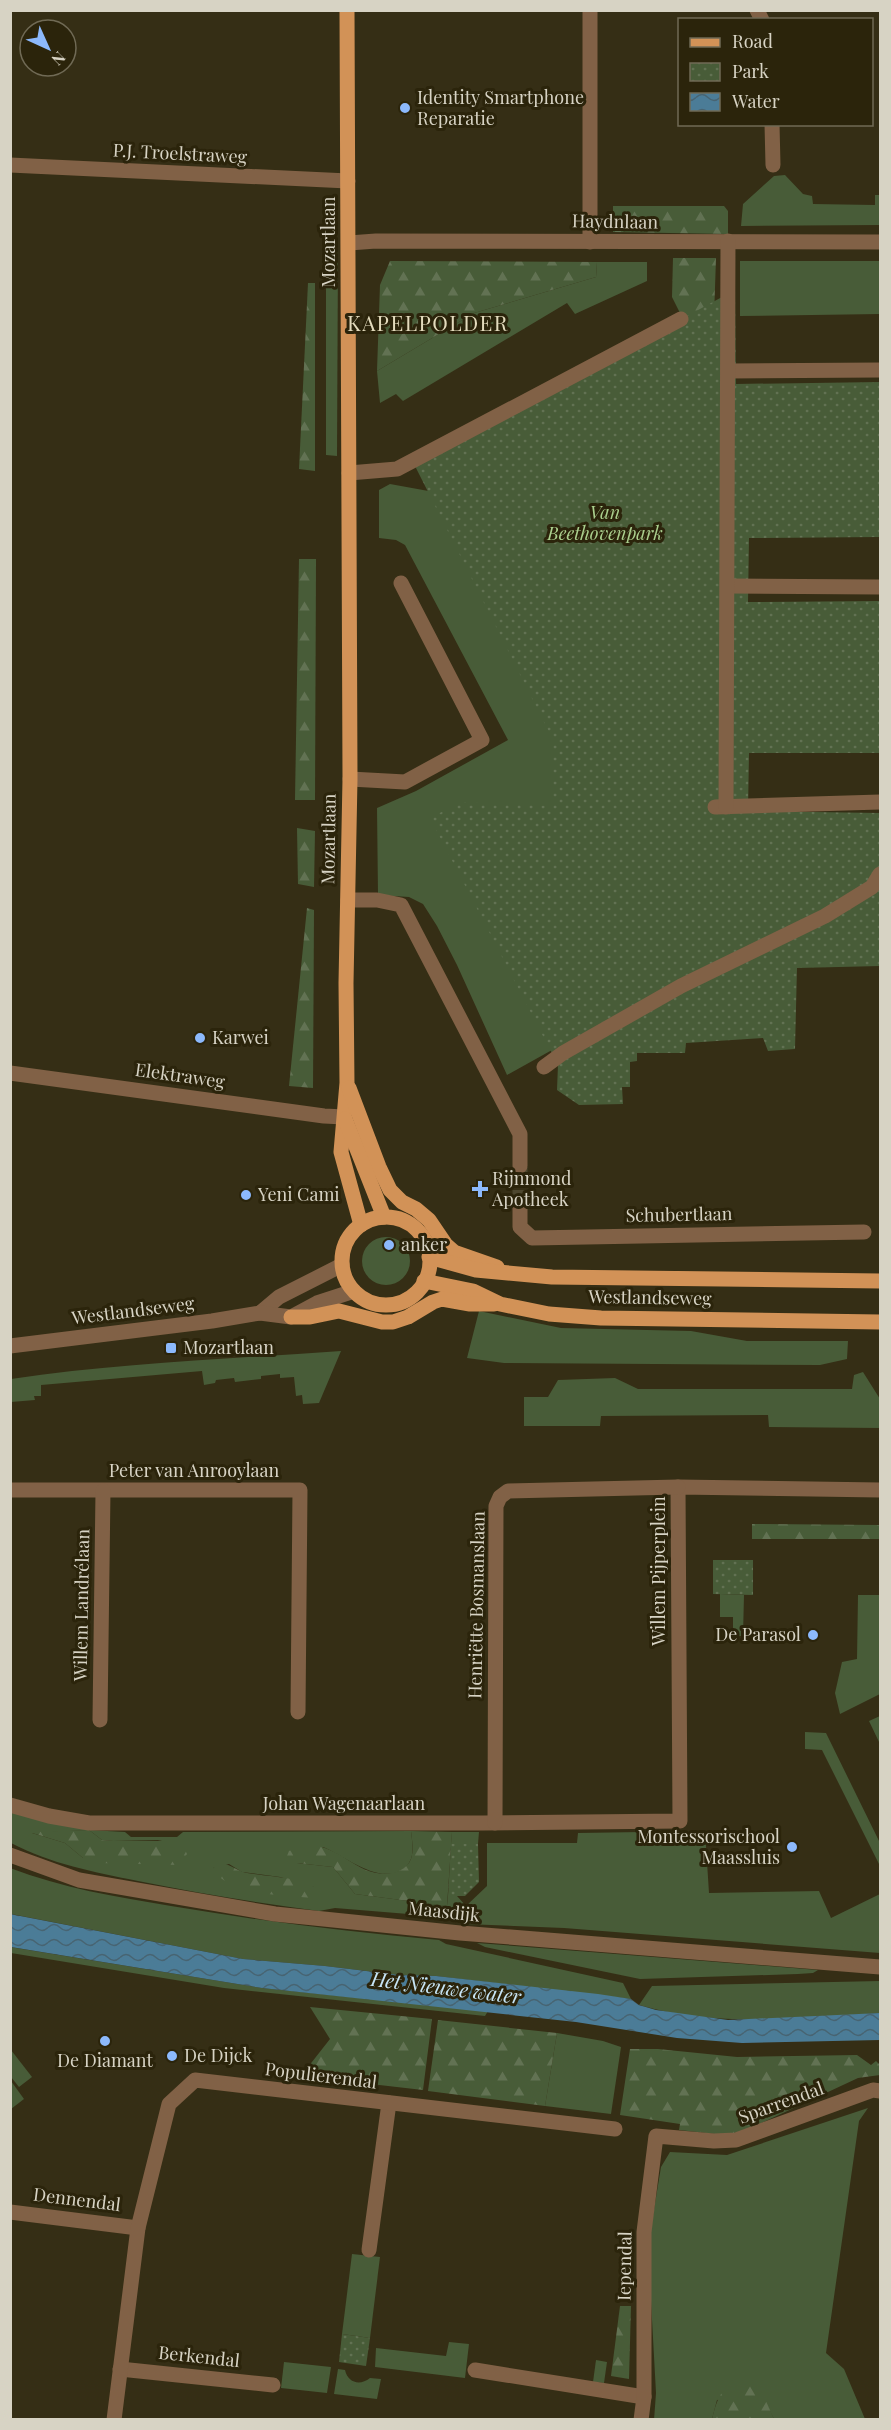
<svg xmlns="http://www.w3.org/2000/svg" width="891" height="2430" font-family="'Playfair Display',serif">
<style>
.grass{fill:#485c38;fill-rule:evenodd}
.forest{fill:url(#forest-firs)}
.park{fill:url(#park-dots)}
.water{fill:url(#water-waves)}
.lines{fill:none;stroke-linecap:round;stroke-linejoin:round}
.minor-tunnel{stroke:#4d472f;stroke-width:15;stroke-dasharray:15 8;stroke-linecap:butt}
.minor{stroke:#816146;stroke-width:15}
.major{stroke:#d29257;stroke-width:15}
.poi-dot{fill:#8cb9fc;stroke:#2b240b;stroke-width:2}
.labels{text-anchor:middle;stroke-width:6;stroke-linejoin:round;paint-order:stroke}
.poi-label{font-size:18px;fill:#d7d3c4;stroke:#2b240b;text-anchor:start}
.street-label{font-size:18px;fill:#d7d3c4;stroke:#2b240b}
.park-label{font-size:18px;font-style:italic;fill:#abd08e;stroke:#2b240b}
.water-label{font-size:20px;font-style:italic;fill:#c7e5f6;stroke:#2b240b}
.quarter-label{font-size:21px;letter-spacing:1.5px;fill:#e3dbbd;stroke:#2b240b}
</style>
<defs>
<pattern id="forest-firs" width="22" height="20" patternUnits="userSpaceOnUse" patternTransform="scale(1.5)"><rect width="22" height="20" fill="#485c38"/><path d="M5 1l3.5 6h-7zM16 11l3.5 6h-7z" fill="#627253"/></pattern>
<pattern id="park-dots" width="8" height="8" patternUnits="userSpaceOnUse" patternTransform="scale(1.5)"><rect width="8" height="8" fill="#485c38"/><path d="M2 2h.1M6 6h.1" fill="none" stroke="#627253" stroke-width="1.8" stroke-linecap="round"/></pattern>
<pattern id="water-waves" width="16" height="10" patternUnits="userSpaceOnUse" patternTransform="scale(1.5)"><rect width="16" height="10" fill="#4b7c97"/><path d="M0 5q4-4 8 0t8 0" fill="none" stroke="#476472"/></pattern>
</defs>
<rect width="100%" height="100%" fill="#352e15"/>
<!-- grass -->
<g class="grass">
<polygon points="785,175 803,194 812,196 813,204 875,205 875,195 880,195 880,225 741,226 743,204 774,176"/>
<polygon points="326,251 338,252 337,456 326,455"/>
<polygon points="740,261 880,261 880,314 740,316"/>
<polygon points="597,262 647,262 647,281 575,314 567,303 403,401 396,394 380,403 377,371 474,313 596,277"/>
<polygon points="641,382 561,1045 507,1075 457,965 437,926 423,904 409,897 378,895 377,808 416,791 508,740 405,545 396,540 379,538 379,490 390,484 434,492"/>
<circle cx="386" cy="1261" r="24"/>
<polygon points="479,1311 561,1328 691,1331 747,1341 848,1341 847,1359 820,1365 504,1363 467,1358"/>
<path d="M 341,1351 L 319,1403 L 303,1404 L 302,1395 L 296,1396 L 294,1377 L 280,1378 L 280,1374 L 261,1376 L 261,1379 L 235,1382 L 234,1378 L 216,1380 L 215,1383 L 204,1385 L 202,1371 L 41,1385 L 41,1396 L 34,1396 L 35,1400 L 11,1402 L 11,1379 C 120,1363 230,1359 341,1351 Z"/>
<polygon points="863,1372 880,1399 880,1428 769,1427 768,1415 601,1416 600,1426 524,1426 524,1397 548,1397 558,1380 615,1378 638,1389 852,1389 854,1375"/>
<polygon points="879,1580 880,1580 880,1694 840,1714 835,1693 842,1662 857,1659 858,1595 880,1595"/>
<polygon points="720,1594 744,1595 743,1636 733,1636 733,1617 720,1617"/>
<polygon points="880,1716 880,1744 869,1721"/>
<polygon points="805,1732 826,1733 880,1843 880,1866 822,1750 805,1749"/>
<path d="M 10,1812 L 89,1830 L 125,1832 L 131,1837 L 177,1837 L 183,1832 L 411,1831 C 412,1839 413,1847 412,1855 C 411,1861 407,1867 402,1870 C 376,1884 346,1856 323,1847 L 297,1863 L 333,1867 L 355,1894 L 447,1906 L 448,1896 L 457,1896 L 466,1906 L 487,1886 L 487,1843 L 577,1843 L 578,1833 L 705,1831 L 709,1893 L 819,1891 L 831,1918 L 880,1894 L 880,1953 L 564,1928 L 465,1924 L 457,1918 L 335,1908 L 319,1911 C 258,1903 198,1893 138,1881 C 94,1872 51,1864 11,1843 ZM 89,1830 L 102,1840 L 113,1841 L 162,1840 L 83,1858 L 65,1843 L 32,1833 ZM 229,1864 L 242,1872 L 280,1877 L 314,1887 L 213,1868 Z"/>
<polygon points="452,1832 479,1832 478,1844 451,1844"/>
<path d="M 10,1868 C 62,1888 117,1897 171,1906 C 260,1921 349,1932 439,1940 L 446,1944 L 623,1983 L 631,1999 L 436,1976 L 399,1975 L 325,1966 L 243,1959 L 11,1914 Z"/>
<polygon points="477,1943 818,1970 813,1973 798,1974 640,1979 485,1947"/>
<polygon points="10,1947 262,1988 488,2011 485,2016 224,1988 11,1953"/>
<path d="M 880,1981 L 880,2013 C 800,2018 717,2028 639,2005 L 652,1986 Z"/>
<polygon points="557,2033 603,2041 621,2047 611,2114 545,2106"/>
<polygon points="11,2050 32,2077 19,2087 11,2077"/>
<polygon points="11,2081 24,2099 11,2109"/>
<polygon points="868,2108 859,2121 826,2353 844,2369 865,2419 774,2419 762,2396 717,2400 712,2419 654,2420 656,2393 648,2246 661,2167 670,2152 727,2155"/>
<polygon points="352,2254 380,2257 370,2338 342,2334"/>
<polygon points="449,2342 469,2344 465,2378 375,2367 376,2348 446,2356"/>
<polygon points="596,2360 607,2362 604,2383 593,2382"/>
<polygon points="284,2362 331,2367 327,2393 281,2388"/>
<path d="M 338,2369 L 345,2370 C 348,2383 360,2386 370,2378 L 381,2379 L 377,2399 L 334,2394 Z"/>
</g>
<!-- forest -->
<g class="forest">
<polygon points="613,206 724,206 728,211 728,234 613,232"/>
<polygon points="673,258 716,258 713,346 689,331 672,297"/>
<polygon points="390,261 597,262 596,277 474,313 377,371 380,285"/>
<polygon points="308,283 315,283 315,471 299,469"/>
<polygon points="299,559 316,559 315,800 295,800"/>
<polygon points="297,828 315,831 314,887 298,884"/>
<polygon points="307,908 314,910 313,1088 289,1086"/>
<polygon points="752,1524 880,1525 880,1569 879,1539 752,1539"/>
<polygon points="89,1830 102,1840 113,1841 177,1841 183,1846 187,1854 179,1865 98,1863 83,1858 65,1843 29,1832"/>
<path d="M 411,1831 L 452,1832 L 447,1906 L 355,1894 L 333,1867 L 297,1863 L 287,1856 L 289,1851 C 301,1846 313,1844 325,1848 C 340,1853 352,1864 366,1870 C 381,1876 404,1876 411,1859 C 414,1851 412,1839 411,1831 Z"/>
<path d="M 221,1863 C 229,1864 235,1869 243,1872 C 260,1877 313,1876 320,1894 L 313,1898 C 286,1895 226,1896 213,1868 Z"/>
<polygon points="310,2007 432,2019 423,2090 301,2076 330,2039"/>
<polygon points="438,2020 557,2033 545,2106 428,2091"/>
<polygon points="630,2049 658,2049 737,2057 857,2055 871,2065 876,2061 880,2065 880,2075 858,2078 744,2131 724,2135 679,2130 680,2124 620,2115"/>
<polygon points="620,2306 631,2306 629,2379 611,2376"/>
<path d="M 755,2377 L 774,2419 L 712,2419 C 719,2390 725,2383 755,2377 Z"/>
</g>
<!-- park -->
<g class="park">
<polygon points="735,290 736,384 880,382 880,537 749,538 748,602 880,601 880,753 749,753 748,811 880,813 880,966 797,968 795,1049 768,1051 763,1038 686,1043 685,1053 637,1053 637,1061 630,1062 630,1087 622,1087 623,1104 579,1105 557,1090 558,1065 430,818 461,802 553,806 553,740 414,464"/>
<polygon points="713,1560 753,1560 753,1595 713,1594"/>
<polygon points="451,1844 478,1844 479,1882 465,1896 448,1896"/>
<polygon points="342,2334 370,2338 366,2366 339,2362"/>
</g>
<!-- water -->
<polygon class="water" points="10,1914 243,1959 325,1966 399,1975 436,1976 598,1994 631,1999 639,2005 656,2010 728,2020 880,2013 880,2040 742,2043 677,2038 576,2022 262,1988 11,1947"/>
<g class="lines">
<!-- minor-tunnel -->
<polyline class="minor-tunnel" points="520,1205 520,1166"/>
<!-- minor -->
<g class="minor">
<polyline points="757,10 762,20"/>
<polyline points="772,124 773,165"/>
<polyline points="10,165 348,181"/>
<polyline points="590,242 590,10"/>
<polyline points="349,243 376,241 880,242"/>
<polyline points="728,371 880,370"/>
<polyline points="349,473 397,469 681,319"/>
<polyline points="728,586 880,587"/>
<polyline points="350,779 405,782 482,740 401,583"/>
<polyline points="715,807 880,802"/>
<polyline points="726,807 728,241"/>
<polyline points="348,900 377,900 401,905 520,1134 520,1166"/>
<polyline points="544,1067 563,1053 681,986 825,916 872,887 880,874"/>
<polyline points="10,1073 324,1116 344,1117"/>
<polyline points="520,1205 520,1227 532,1238 864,1232"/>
<polyline points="260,1313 279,1297 342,1265"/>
<polyline points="10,1346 212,1321 260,1313 291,1317 317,1303 354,1291"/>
<polyline points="10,1490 300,1490 298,1712"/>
<polyline points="100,1720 103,1491"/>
<polyline points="10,1805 49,1816 89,1823 483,1823 680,1821 678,1487 880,1490"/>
<polyline points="495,1823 496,1506 500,1497 508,1491 678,1487"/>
<polyline points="10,1855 79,1880 275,1914 460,1933 880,1967"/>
<polyline points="10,2212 138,2228"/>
<polyline points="369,2250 389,2103"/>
<polyline points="120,2369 273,2385"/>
<polyline points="475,2370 644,2397"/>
<polyline points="114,2420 138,2228 169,2104 195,2080 615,2129"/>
<polyline points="641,2420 644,2397 644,2232 656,2136 714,2141 736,2140 873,2090 880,2091"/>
</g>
<!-- major -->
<g class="major">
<polyline points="347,10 350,779 346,983 347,1083 341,1152 361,1225"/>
<polyline points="349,1088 379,1167 390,1190 402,1202 416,1209 429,1220 446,1245 454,1252 497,1267"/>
<polyline points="345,1119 384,1217"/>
<circle cx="386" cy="1261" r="44"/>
<polyline points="429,1257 476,1270 552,1277 880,1281"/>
<polyline points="424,1281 473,1291 500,1304 549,1314 601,1318 880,1322"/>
<polyline points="291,1317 310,1317 339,1311 382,1322 393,1322 408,1317 433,1302 442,1299 470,1304 494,1304"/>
</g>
</g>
<!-- markers -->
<g class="poi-dot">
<circle cx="405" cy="108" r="6"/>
<circle cx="200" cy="1038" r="6"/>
<path d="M477 1180h6v6h6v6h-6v6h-6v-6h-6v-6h6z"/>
<circle cx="246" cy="1195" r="6"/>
<circle cx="389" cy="1245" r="6"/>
<rect x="165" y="1342" width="12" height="12" rx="3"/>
<circle cx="813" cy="1635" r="6"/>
<circle cx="792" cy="1847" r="6"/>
<circle cx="105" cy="2041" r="6"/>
<circle cx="172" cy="2056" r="6"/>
</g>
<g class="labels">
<!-- poi labels -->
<g class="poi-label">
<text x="417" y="104">Identity Smartphone<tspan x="417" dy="21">Reparatie</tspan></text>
<text x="212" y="1044">Karwei</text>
<text x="492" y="1185">Rijnmond<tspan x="492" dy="21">Apotheek</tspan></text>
<text x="258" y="1201">Yeni Cami</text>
<text x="401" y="1251">anker</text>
<text x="183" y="1354">Mozartlaan</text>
<text x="801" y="1641" text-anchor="end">De Parasol</text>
<text x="780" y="1843" text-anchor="end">Montessorischool<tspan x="780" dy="21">Maassluis</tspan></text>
<text x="184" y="2062">De Dijck</text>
<text x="105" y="2067" text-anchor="middle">De Diamant</text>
</g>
<!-- street labels -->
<g class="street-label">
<text transform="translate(180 154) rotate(3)" y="6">P.J. Troelstraweg</text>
<text transform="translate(615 222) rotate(1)" y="6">Haydnlaan</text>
<text transform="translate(329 242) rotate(-90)" y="6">Mozartlaan</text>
<text transform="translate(329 839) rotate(-89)" y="6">Mozartlaan</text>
<text transform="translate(180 1076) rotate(8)" y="6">Elektraweg</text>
<text transform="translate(679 1215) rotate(-1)" y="6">Schubertlaan</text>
<text transform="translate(650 1298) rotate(1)" y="6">Westlandseweg</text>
<text transform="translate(133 1311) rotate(-7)" y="6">Westlandseweg</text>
<text x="194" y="1477">Peter van Anrooylaan</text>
<text transform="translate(659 1571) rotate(-90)" y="6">Willem Pijperplein</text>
<text transform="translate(82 1605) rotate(-89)" y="6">Willem Landrélaan</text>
<text transform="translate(477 1605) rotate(-89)" y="6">Henriëtte Bosmanslaan</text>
<text x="344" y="1810">Johan Wagenaarlaan</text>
<text transform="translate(444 1912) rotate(6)" y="6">Maasdijk</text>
<text transform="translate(321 2076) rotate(7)" y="6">Populierendal</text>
<text transform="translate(781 2103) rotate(-20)" y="6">Sparrendal</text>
<text transform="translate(77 2200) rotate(7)" y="6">Dennendal</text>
<text transform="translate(625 2266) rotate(-89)" y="6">Iependal</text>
<text transform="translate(199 2357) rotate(6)" y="6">Berkendal</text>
</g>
<!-- park labels -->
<g class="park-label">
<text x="605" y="519">Van<tspan x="605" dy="21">Beethovenpark</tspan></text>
</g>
<!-- water labels -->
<g class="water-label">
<text transform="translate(446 1988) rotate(7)" y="7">Het Nieuwe water</text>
</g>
<!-- quarter labels -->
<g class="quarter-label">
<text x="428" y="331">KAPELPOLDER</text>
</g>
</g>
<!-- border -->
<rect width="891" height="2430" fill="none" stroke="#d7d3c4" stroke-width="24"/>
<!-- legend -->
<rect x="678" y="18" width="195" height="108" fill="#2b240b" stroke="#706a55" stroke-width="1.5"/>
<rect x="690" y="38" width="30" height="9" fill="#d29257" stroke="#706a55" stroke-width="1.5"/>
<text x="732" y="48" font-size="18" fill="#d7d3c4">Road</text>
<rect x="690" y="63" width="30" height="18" fill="url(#park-dots)" stroke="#706a55" stroke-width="1.5"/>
<text x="732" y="78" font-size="18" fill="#d7d3c4">Park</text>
<rect x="690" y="93" width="30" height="18" fill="url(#water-waves)" stroke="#706a55" stroke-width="1.5"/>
<text x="732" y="108" font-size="18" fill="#d7d3c4">Water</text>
<!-- north arrow -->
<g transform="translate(48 48) rotate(135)"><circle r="28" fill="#2b240b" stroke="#706a55" stroke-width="1.5"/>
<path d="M0-4.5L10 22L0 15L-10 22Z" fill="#8cb9fc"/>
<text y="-9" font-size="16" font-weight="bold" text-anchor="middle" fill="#d7d3c4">N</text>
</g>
</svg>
